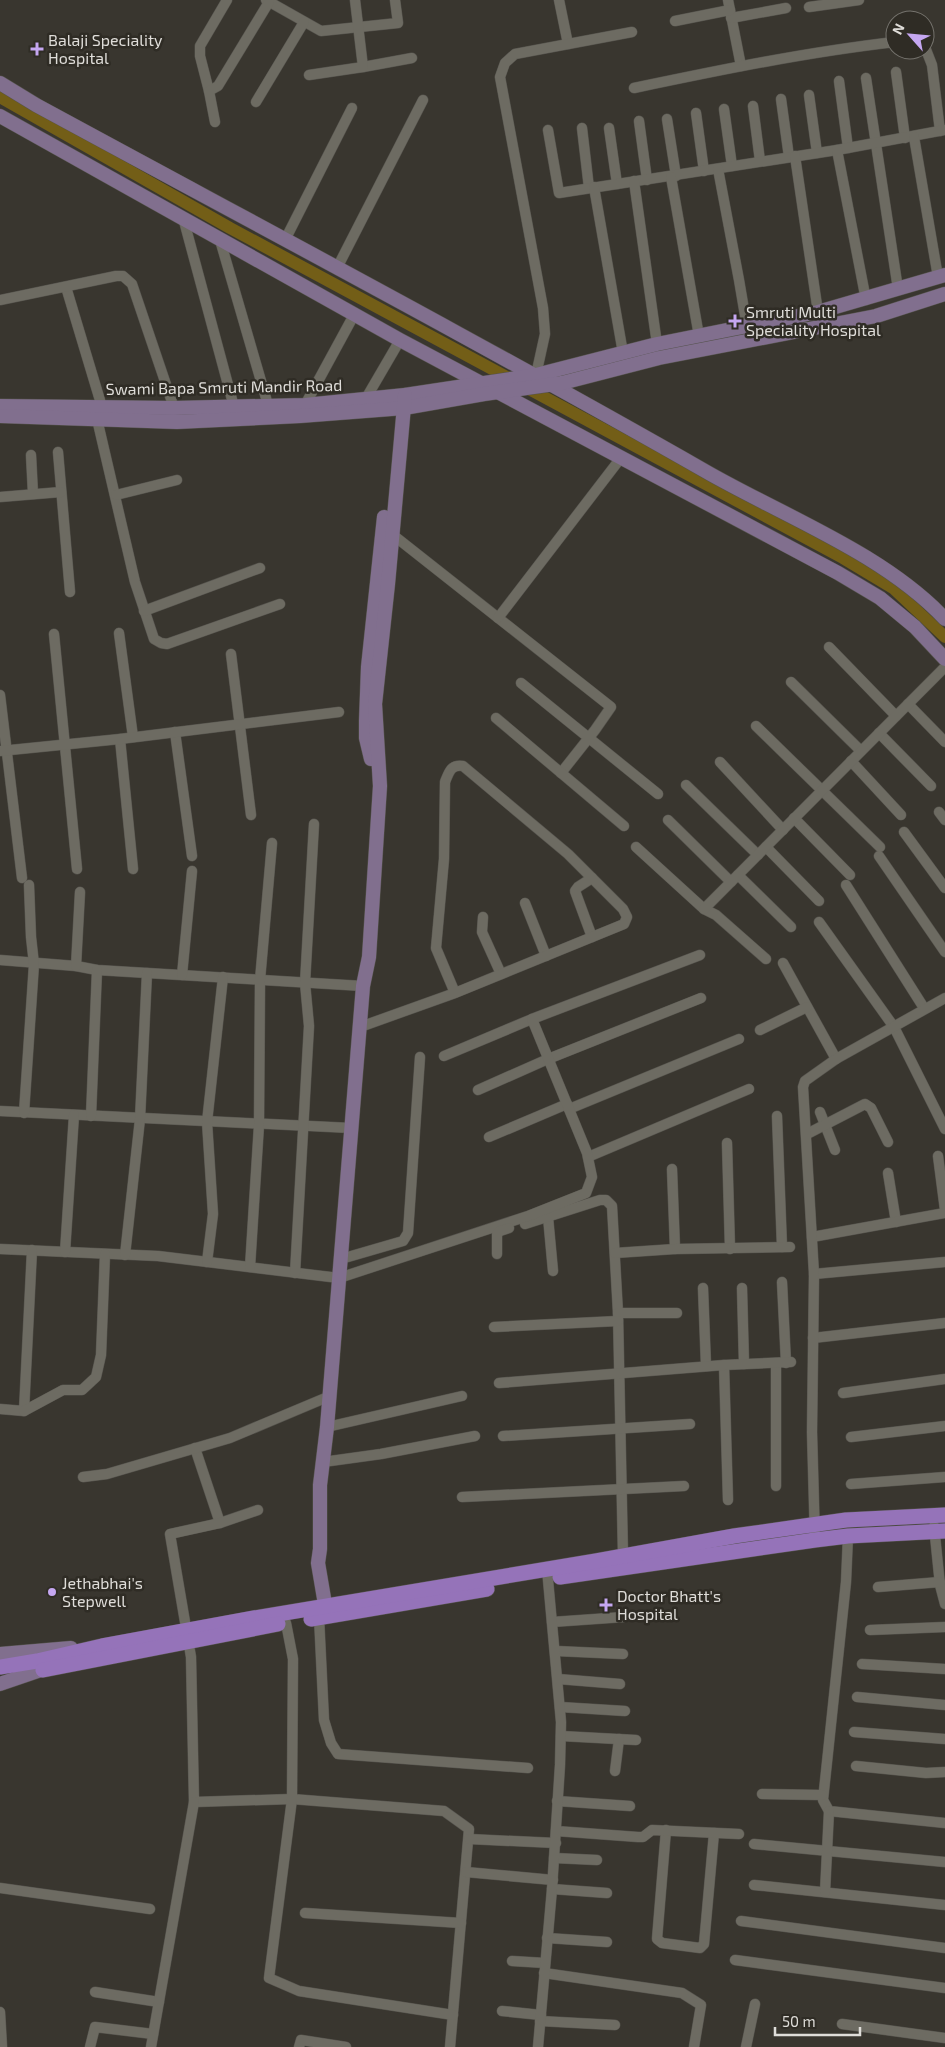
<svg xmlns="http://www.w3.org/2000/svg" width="945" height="2047" font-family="'Exo 2',sans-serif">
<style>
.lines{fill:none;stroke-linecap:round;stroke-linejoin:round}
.canal{stroke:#735e17;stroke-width:12}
.street-casing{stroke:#55534d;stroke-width:11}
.secondary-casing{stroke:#55534d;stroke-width:15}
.primary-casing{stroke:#55534d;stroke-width:16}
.street{stroke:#6d6b62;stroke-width:10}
.secondary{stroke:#816f8e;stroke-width:14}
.primary{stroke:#9573b9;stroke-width:15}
.poi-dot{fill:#c5a7f1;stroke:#2f2c25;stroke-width:2}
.labels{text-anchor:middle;stroke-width:5;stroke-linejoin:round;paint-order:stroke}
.poi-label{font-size:16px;fill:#dfddd9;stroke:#2f2c25;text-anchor:start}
.street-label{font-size:16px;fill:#dfddd9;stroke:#2f2c25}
</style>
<rect width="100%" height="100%" fill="#39362f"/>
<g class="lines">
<!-- canal -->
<polyline class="canal" points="0,97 230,228 843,558 893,588 945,637"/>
<!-- street casing -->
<g class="street-casing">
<g id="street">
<polyline points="266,0 321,31 398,23 395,0"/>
<polyline points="559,0 568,44"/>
<polyline points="728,0 741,66"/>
<polyline points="809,7 859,0"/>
<polyline points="731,18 786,8"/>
<polyline points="675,21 730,10"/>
<polyline points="925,47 932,65 940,131"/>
<polyline points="363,67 412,58"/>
<polyline points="896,72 905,138"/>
<polyline points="309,75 363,67 355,0"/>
<polyline points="866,78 898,289"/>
<polyline points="839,81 848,148"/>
<path d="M 634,88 C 720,70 807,52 895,42"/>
<polyline points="209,91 200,56 200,46 227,0"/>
<polyline points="809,95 817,153"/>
<polyline points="781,99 789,157"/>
<polyline points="256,102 304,22"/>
<polyline points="753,106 760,161"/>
<polyline points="724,109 732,166"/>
<polyline points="696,113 704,171"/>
<polyline points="667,119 676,176"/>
<polyline points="639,121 647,180"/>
<polyline points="215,122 209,91 218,86 269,2"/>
<polyline points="582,128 589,188"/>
<polyline points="609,128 617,184"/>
<polyline points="548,130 559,193 837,150 945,130"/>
<polyline points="914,137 938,277"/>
<polyline points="837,150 866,300"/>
<polyline points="795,156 818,312"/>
<polyline points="718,169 739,280 747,327"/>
<polyline points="671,177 699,336"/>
<polyline points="634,181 657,344"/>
<polyline points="594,187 623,353"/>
<polyline points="184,221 234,407"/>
<polyline points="220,240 268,405"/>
<polyline points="285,240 352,108"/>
<polyline points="337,268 423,100"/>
<polyline points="66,287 102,407"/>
<polyline points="0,300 116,276 123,276 132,284 174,408"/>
<polyline points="536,375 545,334 543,308 500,77 505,63 515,54 632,32"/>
<polyline points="365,400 400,340"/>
<polyline points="305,405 354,315"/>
<polyline points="97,419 135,582 154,639 161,643 167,644 280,604"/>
<polyline points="58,452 70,592"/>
<polyline points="31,455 33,494"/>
<polyline points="116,495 177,480"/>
<polyline points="0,497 61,492"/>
<polyline points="388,531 611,707 595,730 561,773"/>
<polyline points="144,611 260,568"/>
<polyline points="498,618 620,459"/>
<polyline points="119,633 133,737"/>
<polyline points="54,634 77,869"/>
<polyline points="829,647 896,716"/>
<polyline points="231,654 251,815"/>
<polyline points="791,682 861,751"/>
<polyline points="521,683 658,794"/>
<polyline points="0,695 22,878"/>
<polyline points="908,704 945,742"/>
<polyline points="496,718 624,826"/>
<polyline points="756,726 880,847"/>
<polyline points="175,732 192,856"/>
<polyline points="879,733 931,786"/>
<polyline points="120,739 133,869"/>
<polyline points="0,751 120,739 339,712"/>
<polyline points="851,761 901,815"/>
<polyline points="720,762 783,830"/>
<polyline points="686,785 758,855"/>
<polyline points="939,812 945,820"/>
<polyline points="794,818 850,875"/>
<polyline points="668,820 731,882"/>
<polyline points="904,832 945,888"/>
<polyline points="636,847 704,909 716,915 766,959"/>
<polyline points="766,847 819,901"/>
<polyline points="879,856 945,952"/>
<polyline points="738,875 791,927"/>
<polyline points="846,885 924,1008"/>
<polyline points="525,903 546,956"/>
<polyline points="704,909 945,667"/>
<polyline points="483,917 482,932 501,974"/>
<polyline points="819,922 894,1027 945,1129"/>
<polyline points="592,937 575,891 578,887 592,878"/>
<polyline points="0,960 76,966 97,970 363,986"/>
<polyline points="783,963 836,1059"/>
<polyline points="76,966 80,892"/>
<polyline points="182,975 192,871"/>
<path d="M 360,1027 L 455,993 L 624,924 L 627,917 L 623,909 L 568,854 L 463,766 C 451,764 449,772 445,782 L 444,859 L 436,948 L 455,993"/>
<polyline points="760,1030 807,1007"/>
<polyline points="444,1056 532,1019"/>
<polyline points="478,1090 548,1059 701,998"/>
<polyline points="569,1109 739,1039"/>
<polyline points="0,1111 351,1128"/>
<polyline points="820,1112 835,1150"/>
<polyline points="24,1113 34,964 31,937 29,885"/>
<polyline points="91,1116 97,970"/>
<polyline points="777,1116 782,1247"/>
<polyline points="807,1134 865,1104 871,1108 888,1142"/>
<polyline points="489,1137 567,1104"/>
<polyline points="727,1143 730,1249"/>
<polyline points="938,1156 945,1210"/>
<polyline points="588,1157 749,1089"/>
<polyline points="672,1169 675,1249"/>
<polyline points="888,1173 896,1222"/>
<polyline points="548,1217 553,1271"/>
<polyline points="525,1224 600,1200 606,1200 612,1206 618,1313 623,1556"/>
<polyline points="812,1237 945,1213"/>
<polyline points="0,1249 158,1256 339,1278 528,1216 586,1193 592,1177 587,1153 532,1019 700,955"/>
<polyline points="65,1252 74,1115"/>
<polyline points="615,1253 675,1249 790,1247"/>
<polyline points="497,1254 497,1234 500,1231 509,1228"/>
<polyline points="125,1255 140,1119 147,973"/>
<polyline points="341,1259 403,1241 408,1233 420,1057"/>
<polyline points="207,1262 213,1214 207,1122 223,977"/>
<polyline points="250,1267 259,1125 260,980 272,843"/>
<polyline points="295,1273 309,1026 305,983 314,824"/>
<polyline points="814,1274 945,1262"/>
<polyline points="782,1282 786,1363"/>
<polyline points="703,1288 706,1366"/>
<polyline points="742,1288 744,1364"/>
<polyline points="618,1313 677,1313"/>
<polyline points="494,1327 618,1321"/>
<polyline points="813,1338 945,1323"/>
<polyline points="776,1363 776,1486"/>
<polyline points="724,1365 728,1500"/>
<polyline points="499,1383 724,1365 791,1362"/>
<polyline points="843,1393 945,1379"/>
<polyline points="0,1409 24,1411 32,1250"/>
<polyline points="24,1411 63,1390 82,1390 96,1377 101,1355 105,1254"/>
<polyline points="327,1427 462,1396"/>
<polyline points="503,1436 690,1424"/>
<polyline points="851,1437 945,1426"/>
<polyline points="195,1448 220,1523"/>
<polyline points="323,1462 381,1454 475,1436"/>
<polyline points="83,1477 107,1474 230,1438 330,1396"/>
<polyline points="851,1484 945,1477"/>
<polyline points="462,1497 684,1486"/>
<polyline points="258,1510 220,1523 170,1534 191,1657 194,1802 292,1799 444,1811 469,1829 450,2047"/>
<polyline points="934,1526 940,1585 945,1604"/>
<polyline points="848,1536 846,1582 823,1800 829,1811 945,1823"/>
<polyline points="815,1540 812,1432 814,1274 803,1087 805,1081 836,1059 945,998"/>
<polyline points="878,1587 940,1582"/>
<polyline points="319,1617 324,1720 331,1743 338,1754 528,1768"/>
<polyline points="552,1622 624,1617"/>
<polyline points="286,1623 293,1659 292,1799 269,1978 299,1991 453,2015"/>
<polyline points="870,1630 945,1627"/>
<polyline points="556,1651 623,1654"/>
<polyline points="862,1664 945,1669"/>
<polyline points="558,1679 620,1684"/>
<polyline points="857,1697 945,1705"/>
<polyline points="560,1707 625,1711"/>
<polyline points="854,1732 945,1739"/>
<polyline points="561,1736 636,1740"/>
<polyline points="856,1766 926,1773 945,1772"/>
<polyline points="615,1771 619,1739"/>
<polyline points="762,1794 822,1795"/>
<polyline points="557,1801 630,1806"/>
<polyline points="666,1830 657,1939 662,1943 700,1948 704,1944 714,1833"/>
<polyline points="556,1831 638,1837 643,1837 652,1830 739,1834"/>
<polyline points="469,1839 556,1843"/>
<polyline points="754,1844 945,1862"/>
<polyline points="554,1858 597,1860"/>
<polyline points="466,1872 553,1880"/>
<polyline points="754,1885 945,1905"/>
<polyline points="0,1888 150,1909"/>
<polyline points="552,1889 607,1893"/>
<polyline points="825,1892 829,1811"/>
<polyline points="305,1913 461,1923"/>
<polyline points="741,1921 945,1948"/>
<polyline points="547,1938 607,1942"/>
<polyline points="735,1960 945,1988"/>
<polyline points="512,1961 545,1963"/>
<polyline points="544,1973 682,1993 701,2005 694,2047"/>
<polyline points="95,1992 159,2002"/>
<polyline points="502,2011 541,2015"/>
<polyline points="0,2012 2,2047"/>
<polyline points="540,2021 615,2025"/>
<polyline points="842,2024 945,2038"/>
<polyline points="90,2047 95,2027 153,2034"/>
<polyline points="151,2047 194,1802"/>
<polyline points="299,2047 301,2040 346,2047"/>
<polyline points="538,2047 552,1889 560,1765 561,1722 547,1569"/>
<polyline points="746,2047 755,2004"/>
</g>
</g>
<!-- secondary casing -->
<g class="secondary-casing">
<g id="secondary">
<path d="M 0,83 L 36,105 C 259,226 484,345 705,471 C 783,516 883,553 945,619"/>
<polyline points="0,116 400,340 838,573 880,598 915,627 945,659"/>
<polyline points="0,406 174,408 305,405 405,395 536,375 657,344 818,312 945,275"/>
<polyline points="0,416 177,422 300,416 404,408 484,394 562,383 659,358 876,316 945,294"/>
<polyline points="371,759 366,738 366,721 368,667 384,517"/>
<polyline points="327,1616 318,1563 320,1549 320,1485 327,1427 363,986 369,957 380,786 375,704 388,584 405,395"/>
<polyline points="0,1654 71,1648"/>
<polyline points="0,1684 41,1670"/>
</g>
</g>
<!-- primary casing -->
<g class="primary-casing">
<g id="primary">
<polyline points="560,1577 815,1540 848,1536 945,1531"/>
<polyline points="311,1619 487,1589"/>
<polyline points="0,1667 37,1661 102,1646 254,1618 596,1561 734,1536 846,1520 945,1515"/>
<polyline points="43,1670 278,1624"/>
</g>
</g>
<!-- street -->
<use href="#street" class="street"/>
<!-- secondary -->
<use href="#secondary" class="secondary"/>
<!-- primary -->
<use href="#primary" class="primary"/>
</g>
<!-- markers -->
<g class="poi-dot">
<path d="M34.5 41.5h5v5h5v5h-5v5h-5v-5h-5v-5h5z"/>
<path d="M732.5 313.5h5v5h5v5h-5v5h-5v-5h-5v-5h5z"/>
<circle cx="52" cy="1592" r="5"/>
<path d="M603.5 1597.5h5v5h5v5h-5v5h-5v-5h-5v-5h5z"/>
</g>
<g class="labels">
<!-- poi labels -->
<g class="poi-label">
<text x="48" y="46">Balaji Speciality<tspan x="48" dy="18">Hospital</tspan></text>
<text x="746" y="318">Smruti Multi<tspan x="746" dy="18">Speciality Hospital</tspan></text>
<text x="62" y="1589">Jethabhai's<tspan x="62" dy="18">Stepwell</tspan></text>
<text x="617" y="1602">Doctor Bhatt's<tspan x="617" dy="18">Hospital</tspan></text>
</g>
<!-- street labels -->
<g class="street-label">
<text transform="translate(224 387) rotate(-1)" y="6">Swami Bapa Smruti Mandir Road</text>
</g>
</g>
<!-- north arrow -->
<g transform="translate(910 35) rotate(297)"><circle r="24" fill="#2f2c25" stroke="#75736d"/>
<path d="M0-4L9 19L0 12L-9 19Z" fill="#c5a7f1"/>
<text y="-8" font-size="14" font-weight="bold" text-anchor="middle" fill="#dfddd9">N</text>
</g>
<!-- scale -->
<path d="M775 2027v8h85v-8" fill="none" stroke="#dfddd9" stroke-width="2.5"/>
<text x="782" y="2027" font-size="15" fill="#dfddd9" stroke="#2f2c25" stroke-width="4" paint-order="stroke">50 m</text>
</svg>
